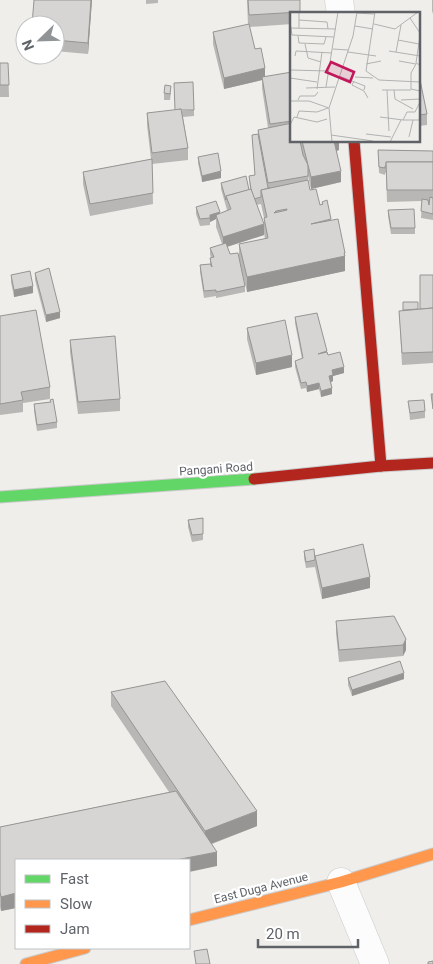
<svg xmlns="http://www.w3.org/2000/svg" width="433" height="964" font-family="Roboto,sans-serif">
<style>
.lines{fill:none;stroke-linecap:round;stroke-linejoin:round}
.street-casing{stroke:#cbcccc;stroke-width:29}
.fast-casing{stroke:#cacacb;stroke-width:13}
.slow-casing{stroke:#cacacb;stroke-width:13}
.jam-casing{stroke:#cacacb;stroke-width:13}
.street{stroke:#fdfcfc;stroke-width:28}
.fast{stroke:#63d668;stroke-width:11}
.slow{stroke:#ff974d;stroke-width:11}
.jam{stroke:#b3261e;stroke-width:11}
.wall{fill:#b8b7b5;fill-rule:evenodd}
.shaded-wall{fill:#969594}
.building{fill:#d6d5d3;stroke:#969594;fill-rule:evenodd}
.labels{text-anchor:middle;stroke-width:4.5;stroke-linejoin:round;paint-order:stroke}
.street-label{font-size:12px;fill:#5f6368;stroke:#fff}
.inset-road{fill:none;stroke:#b1b2b2;stroke-width:1}
.view{fill:#c2185b;fill-opacity:0.15;stroke:#c2185b;stroke-width:2.5}
.inset-edge{fill:none;stroke:#5f6368;stroke-width:2.5}
</style>
<rect width="100%" height="100%" fill="#efeeea"/>
<g class="lines">
<!-- street casing -->
<g class="street-casing">
<g id="street">
<polyline points="339,0 341,14"/>
<polyline points="341,882 375,964"/>
</g>
</g>
<!-- fast casing -->
<g class="fast-casing">
<polyline id="fast" points="0,497 254,479"/>
</g>
<!-- slow casing -->
<g class="slow-casing">
<g id="slow">
<polyline points="189,920 341,882 433,854"/>
<polyline points="26,964 85,948"/>
</g>
</g>
<!-- jam casing -->
<g class="jam-casing">
<g id="jam">
<polyline points="354,141 381,466"/>
<polyline points="254,479 381,466 433,463"/>
</g>
</g>
<!-- street -->
<use href="#street" class="street"/>
<!-- fast -->
<use href="#fast" class="fast"/>
<!-- slow -->
<use href="#slow" class="slow"/>
<!-- jam -->
<use href="#jam" class="jam"/>
</g>
<!-- wall -->
<g class="wall">
<polygon points="34,0 92,0 88,54 55,51 55,25"/>
<polygon points="146,0 158,0 158,3 146,4"/>
<path d="M 247,0 L 300,0 L 300,14 L 292,14 L 292,24 L 249,27 L 255,49 L 265,77 L 292,72 L 292,141 L 339,141 L 339,150 L 336,151 L 341,182 L 311,189 L 308,176 L 308,184 L 310,190 L 320,205 L 322,204 L 322,202 L 331,220 L 345,253 L 345,271 L 247,292 L 240,263 L 245,286 L 245,292 L 216,298 L 216,296 L 204,298 L 200,272 L 200,265 L 210,264 L 210,258 L 211,258 L 210,254 L 210,248 L 222,244 L 216,227 L 216,219 L 210,222 L 210,225 L 200,226 L 196,214 L 196,207 L 220,214 L 227,210 L 221,189 L 221,183 L 250,189 L 249,176 L 255,175 L 252,135 L 258,138 L 258,130 L 268,128 L 262,88 L 262,80 L 224,89 L 213,44 L 213,32 L 248,25 ZM 261,204 L 264,218 L 264,233 L 265,239 L 239,244 L 239,258 L 230,254 L 227,247 L 264,235 L 256,205 Z"/>
<polygon points="432,0 433,0 433,14 432,11"/>
<polygon points="0,63 8,63 9,97 0,97"/>
<polygon points="419,75 427,114 427,125 419,126"/>
<polygon points="164,93 171,93 170,100 164,100"/>
<polygon points="194,110 194,116 183,117 188,148 188,160 152,164 153,204 90,216 83,184 83,172 151,159 147,125 147,113"/>
<polygon points="378,150 433,151 433,220 421,218 422,201 387,202 386,173 385,173 385,175 379,173"/>
<polygon points="198,157 221,178 202,182 198,163"/>
<polygon points="388,210 415,228 415,234 391,234 388,216"/>
<polygon points="35,273 60,318 46,322 35,280"/>
<polygon points="11,275 33,293 14,297 11,282"/>
<polygon points="433,275 433,363 402,365 399,311 420,309"/>
<polygon points="0,316 50,387 50,399 23,403 23,412 0,415"/>
<polygon points="295,317 327,352 328,355 344,373 333,376 333,381 331,382 332,394 321,397 319,389 307,392 306,388 301,389 295,367 295,361 302,359 295,323"/>
<polygon points="247,328 292,367 256,375 247,339"/>
<polygon points="70,340 120,399 120,411 78,414 70,352"/>
<polygon points="408,401 425,411 425,418 410,420"/>
<polygon points="50,402 57,422 57,428 37,431 34,411 34,404"/>
<polygon points="203,518 203,540 192,542 188,527 188,520"/>
<polygon points="304,551 315,558 370,588 322,599 315,567 306,568 304,558"/>
<polygon points="336,621 406,639 406,650 403,656 339,662 336,633"/>
<polygon points="348,678 404,679 352,696 348,685"/>
<polygon points="111,692 257,826 212,844 217,866 16,860 16,908 1,911 0,907 0,827 169,792 111,706"/>
</g>
<!-- shaded-wall -->
<g class="shaded-wall">
<polygon points="91,0 92,0 88,54 88,43"/>
<polygon points="265,68 265,80 262,77 262,80 224,89 224,78"/>
<polygon points="334,141 339,141 339,150 334,152"/>
<polygon points="221,171 221,178 202,182 202,176"/>
<polygon points="341,171 341,182 311,189 311,177"/>
<polygon points="220,212 220,218 216,215 216,219 210,222 210,215"/>
<polygon points="264,224 264,235 223,248 223,237"/>
<polygon points="345,256 345,271 247,292 247,277"/>
<polygon points="33,286 33,293 14,297 14,290"/>
<polygon points="60,312 60,318 46,322 46,315"/>
<polygon points="292,355 292,367 256,375 256,363"/>
<polygon points="344,367 344,373 333,376 333,381 329,383 329,376 332,370"/>
<polygon points="319,383 319,389 307,392 307,386"/>
<polygon points="332,388 332,394 321,397 321,391"/>
<polygon points="370,577 370,588 322,599 322,588"/>
<polygon points="406,639 406,650 403,656 403,645"/>
<polygon points="404,673 404,679 352,696 352,690"/>
<polygon points="257,811 257,826 205,846 205,831"/>
<polygon points="217,852 217,866 189,872 189,860 176,860"/>
<polygon points="16,893 16,908 1,911 1,897"/>
</g>
<!-- building -->
<g class="building">
<polygon points="34,0 91,0 88,43 55,40 55,25 32,25"/>
<polygon points="248,0 300,0 300,12 249,15"/>
<polygon points="249,24 255,49 261,48 265,68 224,78 213,32"/>
<polygon points="0,63 8,63 9,85 0,85"/>
<polygon points="292,72 292,121 270,124 262,77"/>
<polygon points="419,75 427,114 419,115"/>
<polygon points="193,82 194,110 182,110 181,109 175,110 174,83"/>
<polygon points="165,85 171,86 170,94 164,93"/>
<polygon points="181,109 188,148 152,153 147,113"/>
<polygon points="292,123 292,141 300,141 303,155 308,165 308,176 268,183 258,130"/>
<polygon points="258,134 268,188 270,188 261,190 261,197 254,199 251,189 249,176 255,175 252,135"/>
<polygon points="302,141 334,141 341,171 311,177"/>
<polygon points="378,150 433,151 433,162 386,162 386,166 385,166 385,168 379,167"/>
<polygon points="218,153 221,171 202,176 198,157"/>
<polygon points="152,159 153,193 90,204 83,172"/>
<polygon points="386,162 433,162 433,190 387,190"/>
<polygon points="246,176 249,190 226,196 226,200 221,183"/>
<path d="M 308,180 L 310,190 L 316,189 L 320,205 L 323,204 L 322,202 L 327,200 L 331,219 L 311,224 L 338,219 L 345,253 L 344,253 L 345,256 L 247,277 L 239,244 L 268,238 L 264,218 L 267,217 L 261,190 ZM 287,209 L 287,210 L 274,213 L 276,211 Z"/>
<polygon points="251,189 264,224 223,237 216,215 231,209 226,196"/>
<polygon points="430,197 433,198 433,214 421,211 422,199 428,200 429,205"/>
<polygon points="216,201 220,212 210,215 210,218 200,219 196,207"/>
<polygon points="414,209 415,228 391,228 388,210"/>
<polygon points="226,243 230,254 238,253 245,286 216,292 216,290 204,291 200,265 210,264 212,267 210,258 214,257 210,248"/>
<polygon points="49,268 60,312 46,315 35,273"/>
<polygon points="30,271 33,286 14,290 11,275"/>
<polygon points="420,275 433,275 433,308 420,309"/>
<polygon points="403,302 418,302 418,309 403,310"/>
<polygon points="433,308 433,352 402,353 399,311"/>
<polygon points="36,310 50,387 21,392 23,400 0,404 0,316"/>
<polygon points="317,313 327,351 318,354 327,352 328,355 340,352 344,367 332,370 333,375 329,376 332,388 321,391 319,383 307,386 306,382 301,383 295,361 303,358 295,317"/>
<polygon points="285,320 292,355 256,363 247,328"/>
<polygon points="115,336 120,399 78,402 70,340"/>
<polygon points="431,394 433,394 433,409"/>
<polygon points="53,399 57,422 37,425 34,404 51,402 50,400"/>
<polygon points="424,400 425,411 410,413 408,401"/>
<polygon points="203,518 203,534 192,535 188,520"/>
<polygon points="363,544 370,577 322,588 315,556"/>
<polygon points="314,549 315,560 306,562 304,551"/>
<polygon points="394,616 406,639 403,645 339,650 336,621"/>
<polygon points="400,661 404,673 352,690 348,678"/>
<polygon points="165,681 257,811 205,831 111,692"/>
<polygon points="176,791 217,852 176,860 16,860 16,893 1,897 0,892 0,827"/>
<polygon points="207,949 210,964 196,964 194,951"/>
<polygon points="433,961 433,964 428,964 428,962"/>
</g>
<g class="labels">
<!-- street labels -->
<g class="street-label">
<text transform="translate(216 469) rotate(-4)" y="4">Pangani Road</text>
<text transform="translate(261 888) rotate(-14)" y="4">East Duga Avenue</text>
</g>
</g>
<!-- overview -->
<g transform="translate(290 12)">
<rect width="130" height="130" fill="#efeeea"/>
<path class="inset-road" d="M 11,0 L 35,0M 85,0 L 76,59 L 89,68 L 130,70M 67,1 L 84,2M 120,6 L 130,21M 9,8 L 37,10 L 38,17M 0,10 L 2,23 L 44,25M 84,12 L 105,17 L 128,0M 65,14 L 83,17M 0,16 L 46,17M 9,16 L 9,0M 8,24 L 9,31 L 34,32 L 36,25M 130,24 L 126,51 L 130,53M 108,28 L 129,32M 15,32 L 18,46 L 31,50M 43,37 L 58,38M 99,39 L 130,44M 58,40 L 86,44M 106,40 L 111,13M 5,44 L 6,39 L 42,41M 109,49 L 126,52 L 121,61 L 121,77 L 130,79M 76,52 L 91,49M 0,58 L 39,59M 49,64 L 75,74 L 74,78M 65,65 L 83,66M 0,66 L 27,70M 64,69 L 62,73 L 74,79 L 78,86M 36,75 L 48,0M 16,76 L 45,75M 27,77 L 32,40M 92,78 L 121,78M 97,78 L 99,119M 104,78 L 105,87 L 123,97M 8,88 L 10,84 L 25,84 L 28,80M 111,88 L 130,87M 0,89 L 19,89 L 39,96M 7,105 L 9,99 L 27,100 L 38,96M 90,105 L 113,108 L 117,100 L 125,100 L 130,90M 113,108 L 130,108M 0,113 L 4,105 L 27,110 L 37,107M 76,122 L 101,125M 41,123 L 83,129M 119,125 L 123,108M 42,130 L 39,96 L 63,24 L 67,0M 100,130 L 111,108"/>
<path class="view" d="M 41,50 L 64,60 L 60,70 L 36,60 Z"/>
<rect width="130" height="130" class="inset-edge"/>
</g>
<!-- legend -->
<rect x="15" y="859" width="175" height="90" fill="#ffffff" stroke="#bfc1c3"/>
<rect x="25" y="875" width="25" height="8" fill="#63d668" stroke="#bfc1c3"/>
<text x="60" y="884" font-size="15" fill="#5f6368">Fast</text>
<rect x="25" y="900" width="25" height="8" fill="#ff974d" stroke="#bfc1c3"/>
<text x="60" y="909" font-size="15" fill="#5f6368">Slow</text>
<rect x="25" y="925" width="25" height="8" fill="#b3261e" stroke="#bfc1c3"/>
<text x="60" y="934" font-size="15" fill="#5f6368">Jam</text>
<!-- north arrow -->
<g transform="translate(40 40) rotate(247)"><circle r="24" fill="#ffffff" stroke="#bfc1c3"/>
<path d="M0-4L9 19L0 12L-9 19Z" fill="#919496"/>
<text y="-8" font-size="14" font-weight="bold" text-anchor="middle" fill="#5f6368">N</text>
</g>
<!-- scale -->
<path d="M258 939v8h100v-8" fill="none" stroke="#5f6368" stroke-width="2.5"/>
<text x="266" y="939" font-size="15" fill="#5f6368" stroke="#ffffff" stroke-width="4" paint-order="stroke">20 m</text>
</svg>
